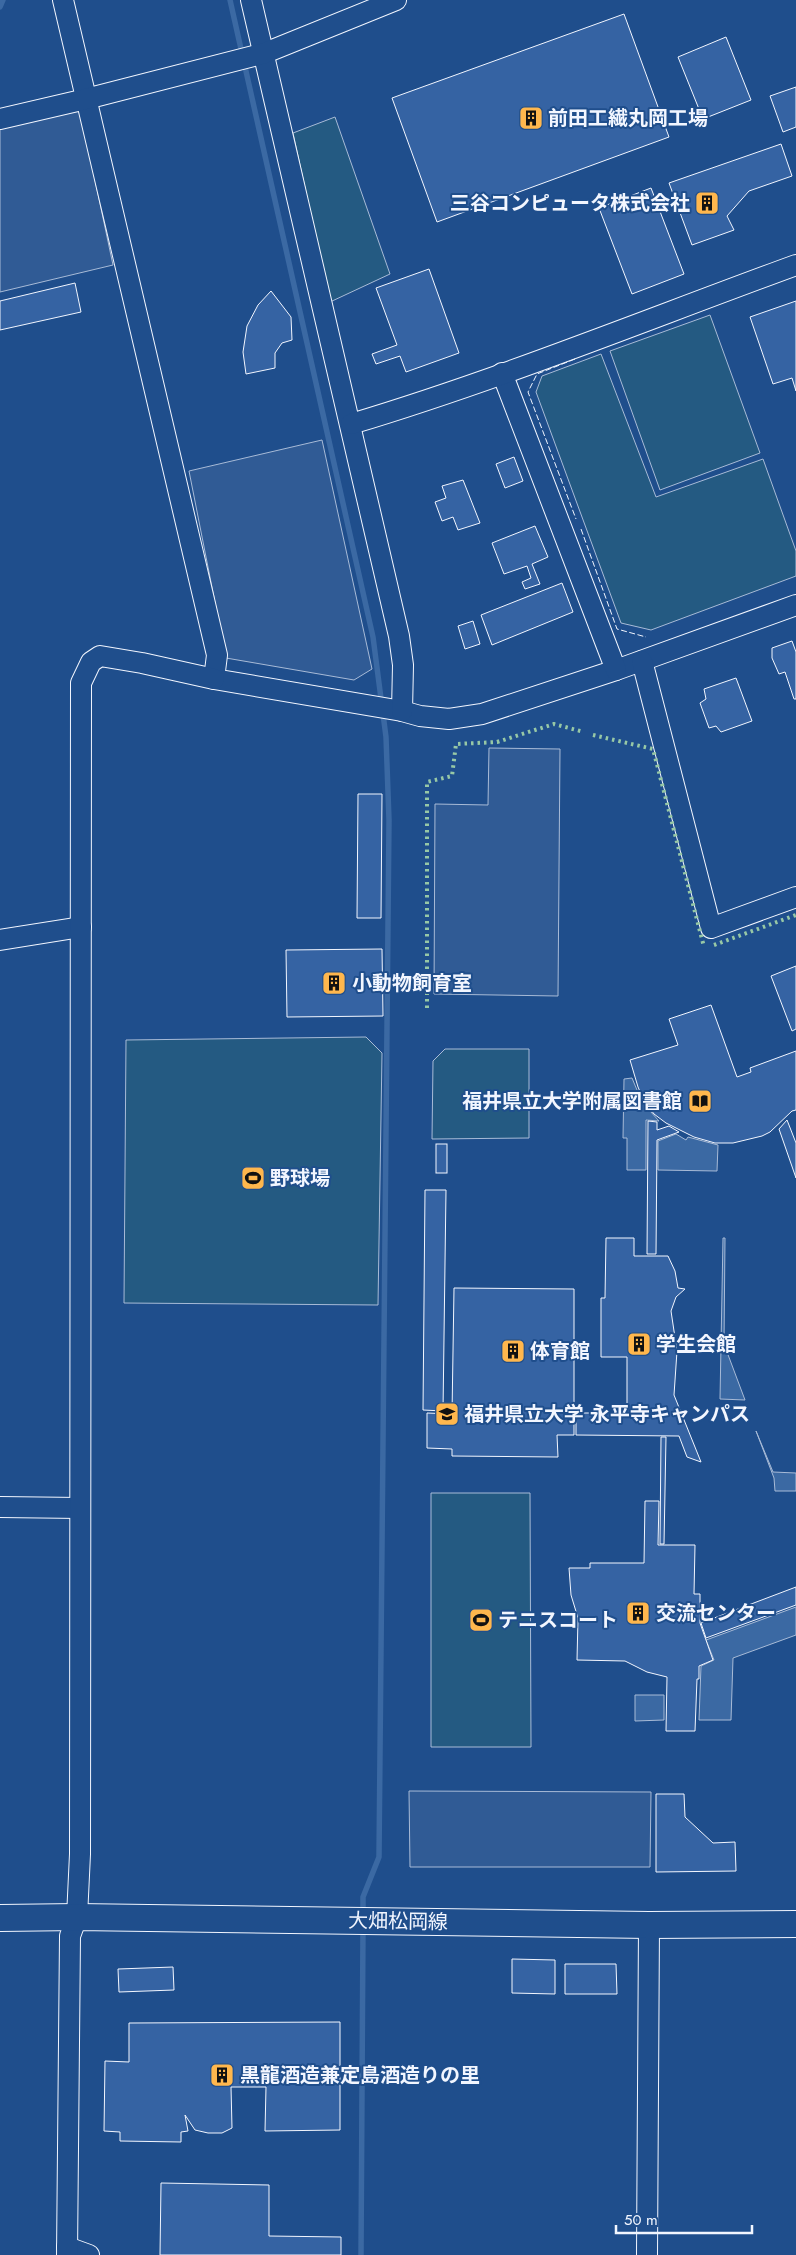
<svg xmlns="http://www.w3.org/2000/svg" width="796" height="2255" font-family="Jost,'Noto Sans JP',sans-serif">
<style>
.green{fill:#245a82;stroke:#a8bbd7}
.parking{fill:#305b95;stroke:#a8bbd7}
.water{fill:#3b69a3;stroke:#a8bbd7}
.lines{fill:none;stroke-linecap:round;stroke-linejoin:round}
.stream{stroke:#3b69a3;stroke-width:5.5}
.building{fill:#3563a3;stroke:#f2f6ff}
.minor-casing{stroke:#f2f6ff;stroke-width:22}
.major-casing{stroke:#f2f6ff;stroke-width:28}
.minor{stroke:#1f4e8c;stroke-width:20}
.major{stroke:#1f4e8c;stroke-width:26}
.hedge{stroke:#97c8a6;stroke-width:4;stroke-dasharray:2.5 4;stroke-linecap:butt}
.fence{stroke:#f2f6ff;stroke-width:1;stroke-dasharray:6 2.5;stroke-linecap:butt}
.labels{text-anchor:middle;stroke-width:4;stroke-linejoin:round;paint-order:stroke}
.poi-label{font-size:20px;font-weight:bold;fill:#f2f6ff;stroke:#1f4e8c;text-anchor:start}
.street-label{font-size:20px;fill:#f2f6ff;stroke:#1f4e8c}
</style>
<rect width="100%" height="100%" fill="#1f4e8c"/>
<!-- green -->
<g class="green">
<polygon points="335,117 390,274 330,302 293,133"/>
<polygon points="710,315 760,453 660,490 610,351"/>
<polygon points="601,354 656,497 763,459 796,551 796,576 651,630 621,623 536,392 542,376"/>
<polygon points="366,1037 382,1053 378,1305 124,1303 126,1040"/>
<polygon points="445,1049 529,1049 529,1138 432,1139 433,1061"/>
<polygon points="431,1493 530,1493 531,1747 431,1747"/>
</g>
<!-- parking -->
<g class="parking">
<polygon points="80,109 113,265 0,292 0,126"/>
<polygon points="322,440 372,669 354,680 226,658 189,471"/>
<polygon points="489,748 560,749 558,996 434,994 435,804 488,805"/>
<polygon points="409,1791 651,1792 650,1867 410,1867"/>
</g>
<!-- water -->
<g class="water">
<polygon points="632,1078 642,1102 659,1121 646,1120 646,1170 627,1170 627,1138 623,1138 624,1079"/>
<polygon points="676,1134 686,1140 688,1137 718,1145 717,1171 658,1170 658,1141"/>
<polygon points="723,1238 725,1238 724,1344 745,1400 720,1399"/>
<polygon points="756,1431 773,1472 796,1473 796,1491 775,1491 774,1478"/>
<polygon points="796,1607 796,1635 733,1658 731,1720 699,1720 701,1666 714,1660 706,1640"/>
<polygon points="635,1695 664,1695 664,1720 635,1721"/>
</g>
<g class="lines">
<!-- stream -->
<g class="stream">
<polyline points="230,0 373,637 386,737 389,820 379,1857 363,1897 363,1915"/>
<polyline points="0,7 3,0"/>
<polyline points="361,2255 363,1927"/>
</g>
</g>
<!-- building -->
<g class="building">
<polygon points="624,14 669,137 437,222 392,98"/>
<polygon points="726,37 751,100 703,119 678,57"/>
<polygon points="796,87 796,127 783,132 770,96"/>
<polygon points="781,144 792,176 749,191 727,216 734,230 692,245 669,183"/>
<polygon points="651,188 684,274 632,294 599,208"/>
<polygon points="429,269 459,353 406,372 400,356 376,364 372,354 397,345 376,288"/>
<polygon points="75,283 81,312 0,330 0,301"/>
<polygon points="271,291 291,317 292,340 282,343 275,353 275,368 246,374 243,352 247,326 258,305"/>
<polygon points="796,301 796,391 792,378 773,384 750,317"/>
<polygon points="514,457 523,481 505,488 496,464"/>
<polygon points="463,480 480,523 458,530 453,517 442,521 435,502 446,498 442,486"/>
<polygon points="535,526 548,557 532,564 540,584 525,589 522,582 531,578 527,566 504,574 492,543"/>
<polygon points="562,583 573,612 492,645 481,615"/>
<polygon points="473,621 480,644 465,649 458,626"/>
<polygon points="792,641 796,652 796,699 794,699 785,672 779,674 772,658 772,648"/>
<polygon points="736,678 752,721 721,732 716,726 709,728 700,703 706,699 704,689"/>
<polygon points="358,794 382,794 381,918 357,918"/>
<polygon points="382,949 383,1016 287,1017 286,950"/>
<polygon points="796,966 796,1029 792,1031 771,976"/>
<polygon points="711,1005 737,1077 751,1072 750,1068 796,1051 796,1110 792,1111 770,1132 762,1136 733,1143 715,1143 694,1137 666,1123 654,1114 644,1101 638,1087 630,1060 678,1045 669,1019"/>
<polygon points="787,1120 796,1143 796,1178 779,1129"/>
<polygon points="648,1121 657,1122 657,1130 669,1126 679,1132 657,1140 656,1254 647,1254"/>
<rect x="436" y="1144" width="11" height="29"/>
<polygon points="425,1190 446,1190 443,1411 423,1410"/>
<polygon points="606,1238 634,1238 634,1256 668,1256 675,1271 678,1288 685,1289 676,1297 671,1311 677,1351 674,1395 701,1462 687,1457 679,1436 576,1435 576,1413 627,1413 627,1357 601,1357 601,1298 605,1298"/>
<polygon points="454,1288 574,1289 574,1435 557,1435 558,1457 452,1456 452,1449 427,1448 427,1413 452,1414"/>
<polygon points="661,1437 666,1437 664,1544 660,1544"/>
<polygon points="645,1501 659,1501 658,1545 695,1545 694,1594 700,1594 700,1623 713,1660 699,1666 699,1679 697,1679 695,1731 666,1731 667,1677 647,1672 625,1661 577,1660 578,1618 571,1595 569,1568 590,1568 590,1563 644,1563"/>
<polygon points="796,1587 796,1605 706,1638 701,1623"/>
<polygon points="656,1794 684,1794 685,1817 713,1843 735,1842 736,1871 656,1872"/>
<polygon points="512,1959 555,1960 555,1994 512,1993"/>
<polygon points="565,1964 616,1964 617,1994 565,1994"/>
<polygon points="173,1967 174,1990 119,1992 118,1969"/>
<polygon points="340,2022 340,2130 265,2131 266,2087 231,2087 232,2128 222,2133 208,2133 195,2130 185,2115 188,2131 181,2132 181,2142 120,2141 120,2132 104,2131 105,2061 129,2062 129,2023"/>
<polygon points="161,2183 269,2185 269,2236 341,2237 341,2255 160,2255"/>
</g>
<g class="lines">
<!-- minor casing -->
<g class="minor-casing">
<g id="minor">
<polyline points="63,0 217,655 214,679 402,711 420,716 449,719 482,714 616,670 796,605"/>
<polyline points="251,0 399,636 403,665 402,711"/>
<polyline points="0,119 86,99 265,53 396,0"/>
<polyline points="502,373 616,670"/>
<path d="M 351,424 C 501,379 648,319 796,265"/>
<polyline points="642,661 711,928 796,897"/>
<polyline points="0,940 81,927"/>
<polyline points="0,1507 80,1508"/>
<polyline points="67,2247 89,2255"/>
<polyline points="67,2255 70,1936 77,1917 80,1854 81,683 91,662 100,656 142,663 214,679"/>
<polyline points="647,2255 649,1925"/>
</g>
</g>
<!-- major casing -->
<g class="major-casing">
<polyline id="major" points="0,1918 77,1917 649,1925 796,1924"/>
</g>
<!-- minor -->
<use href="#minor" class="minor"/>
<!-- major -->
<use href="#major" class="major"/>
<!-- hedge -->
<g class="hedge">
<polyline points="593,735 653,749 704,947"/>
<polyline points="714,945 796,915"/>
<polyline points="427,1008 427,782 452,776 456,744 497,742 554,724 584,732"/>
</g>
<!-- fence -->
<g class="fence">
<polyline points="575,359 537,374 528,392 576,519"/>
<polyline points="581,529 617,629 646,637"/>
</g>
</g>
<!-- icons -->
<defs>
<g id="building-square" transform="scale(1.25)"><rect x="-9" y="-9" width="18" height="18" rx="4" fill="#ffb74d" stroke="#1f4e8c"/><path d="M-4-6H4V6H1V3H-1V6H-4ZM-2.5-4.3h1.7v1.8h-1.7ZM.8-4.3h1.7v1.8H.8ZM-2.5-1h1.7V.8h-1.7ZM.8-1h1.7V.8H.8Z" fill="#111"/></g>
<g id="library-square" transform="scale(1.25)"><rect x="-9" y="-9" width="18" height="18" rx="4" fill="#ffb74d" stroke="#1f4e8c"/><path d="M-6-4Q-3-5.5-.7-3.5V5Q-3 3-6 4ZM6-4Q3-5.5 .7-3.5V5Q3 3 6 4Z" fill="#111"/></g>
<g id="stadium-square" transform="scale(1.25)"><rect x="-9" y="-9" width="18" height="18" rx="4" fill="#ffb74d" stroke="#1f4e8c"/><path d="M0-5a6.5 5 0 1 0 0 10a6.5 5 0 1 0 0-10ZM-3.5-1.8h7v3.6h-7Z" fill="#111"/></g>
<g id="university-square" transform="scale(1.25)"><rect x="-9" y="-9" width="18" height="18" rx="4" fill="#ffb74d" stroke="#1f4e8c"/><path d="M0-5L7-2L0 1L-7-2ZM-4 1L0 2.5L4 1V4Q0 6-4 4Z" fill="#111"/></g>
</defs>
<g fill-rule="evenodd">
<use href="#building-square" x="531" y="118"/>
<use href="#building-square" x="707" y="203"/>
<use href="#building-square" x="334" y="983"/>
<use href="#library-square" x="700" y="1101"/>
<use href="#stadium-square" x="253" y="1178"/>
<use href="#building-square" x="639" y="1344"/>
<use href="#building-square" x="513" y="1351"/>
<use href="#university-square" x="447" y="1414"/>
<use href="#building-square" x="638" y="1613"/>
<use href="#stadium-square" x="481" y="1620"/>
<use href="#building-square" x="222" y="2075"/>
</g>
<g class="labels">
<!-- poi labels -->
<g class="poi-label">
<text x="548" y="125">前田工繊丸岡工場</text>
<text x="690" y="210" text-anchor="end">三谷コンピュータ株式会社</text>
<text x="352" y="990">小動物飼育室</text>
<text x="682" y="1108" text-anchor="end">福井県立大学附属図書館</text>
<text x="270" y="1185">野球場</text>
<text x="656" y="1351">学生会館</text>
<text x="530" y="1358">体育館</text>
<text x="464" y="1421">福井県立大学 永平寺キャンパス</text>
<text x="656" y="1620">交流センター</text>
<text x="498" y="1627">テニスコート</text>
<text x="240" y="2082">黒龍酒造兼定島酒造りの里</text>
</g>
<!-- street labels -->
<g class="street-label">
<text transform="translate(398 1921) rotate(1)" y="7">大畑松岡線</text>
</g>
</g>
<!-- scale -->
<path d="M616 2225v8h136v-8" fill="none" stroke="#f2f6ff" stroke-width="2.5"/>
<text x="624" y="2225" font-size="15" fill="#f2f6ff" stroke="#1f4e8c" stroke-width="4" paint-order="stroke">50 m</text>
</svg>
